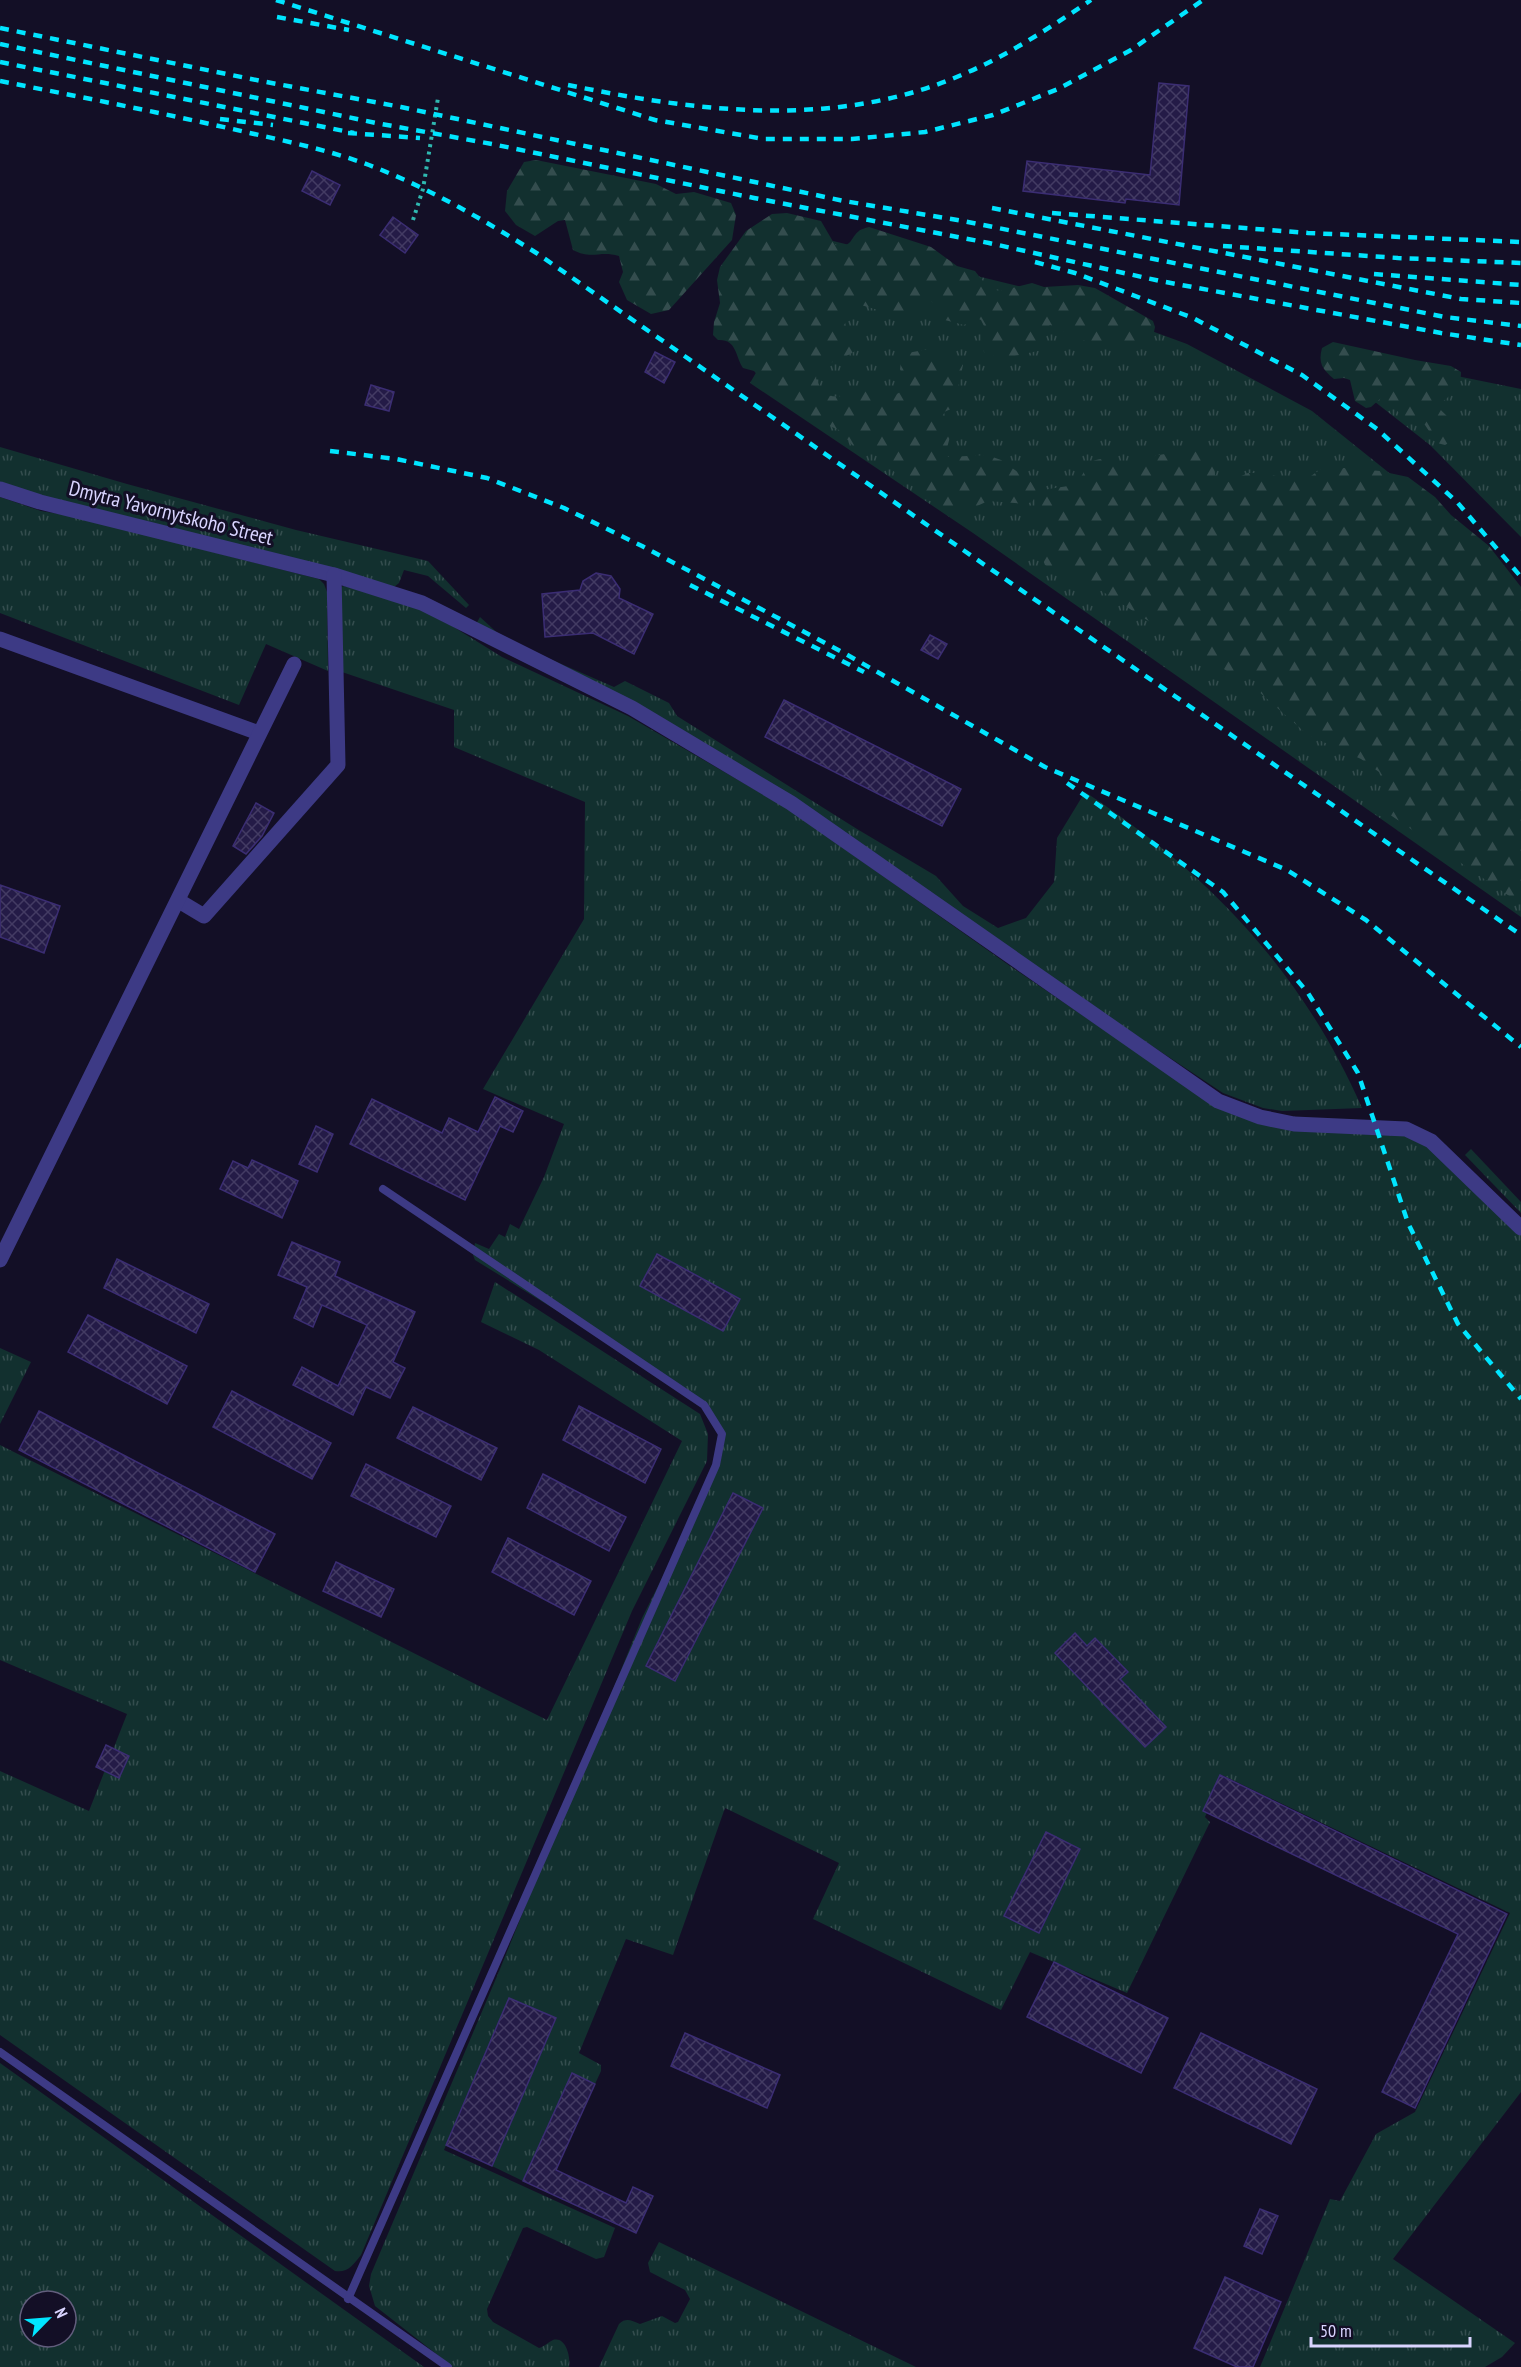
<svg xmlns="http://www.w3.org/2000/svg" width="1521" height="2367" font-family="'PT Sans Narrow',sans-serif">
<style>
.grass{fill:url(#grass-tufts);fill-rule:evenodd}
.forest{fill:url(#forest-firs)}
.building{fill:url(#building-cross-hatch);stroke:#3b2d73;stroke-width:1.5}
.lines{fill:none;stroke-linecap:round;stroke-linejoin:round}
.path{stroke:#2fb8b0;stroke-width:4;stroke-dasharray:3 4.5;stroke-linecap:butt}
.service{stroke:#3d3a85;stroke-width:8}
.minor{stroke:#3d3a85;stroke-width:15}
.rail{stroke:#00e5ff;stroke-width:4.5;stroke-dasharray:9 8;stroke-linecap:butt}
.labels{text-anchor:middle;stroke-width:6;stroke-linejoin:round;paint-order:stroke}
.street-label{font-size:21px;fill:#d9d4ff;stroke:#130f26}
</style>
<defs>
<pattern id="grass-tufts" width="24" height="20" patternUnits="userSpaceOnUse" patternTransform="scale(1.5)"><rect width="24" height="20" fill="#12302f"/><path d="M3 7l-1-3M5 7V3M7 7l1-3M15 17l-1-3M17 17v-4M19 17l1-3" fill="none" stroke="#344d4e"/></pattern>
<pattern id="forest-firs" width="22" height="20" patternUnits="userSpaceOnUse" patternTransform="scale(1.5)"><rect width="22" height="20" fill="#12302f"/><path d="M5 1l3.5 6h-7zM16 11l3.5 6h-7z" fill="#344d4e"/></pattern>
<pattern id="building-cross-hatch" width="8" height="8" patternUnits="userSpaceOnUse" patternTransform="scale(1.5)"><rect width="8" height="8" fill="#241b47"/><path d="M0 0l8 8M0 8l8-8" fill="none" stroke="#433b63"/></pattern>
</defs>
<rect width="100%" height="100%" fill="#130f26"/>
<!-- grass -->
<g class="grass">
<polygon points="833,241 1051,294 1187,344 1312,411 1413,492 1521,598 1521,917 973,533 750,383"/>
<polygon points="1373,359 1521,389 1521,537 1430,445 1370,398"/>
<polygon points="0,447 127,484 296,530 428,561 469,605 466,608 428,576 404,570 399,583 394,587 41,496 0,482"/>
<polygon points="0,497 41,511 71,516 319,579 324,584 327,592 328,671 266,644 239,705 0,613"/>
<path d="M 344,586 L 393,596 L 452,626 L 502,657 L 628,716 L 788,809 L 1010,966 L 1216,1106 L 1420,1137 L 1521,1226 L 1521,2092 L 1393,2259 L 1515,2343 L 1502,2357 L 1485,2367 L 1260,2367 L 1330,2199 L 1340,2201 L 1376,2134 L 1415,2112 L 1510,1913 L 1222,1775 L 1205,1817 L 1210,1822 L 1127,1993 L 1030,1952 L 1001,2010 L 813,1919 L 839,1863 L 725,1808 L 673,1955 L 626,1939 L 579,2053 L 601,2065 L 601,2071 L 595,2084 L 572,2073 L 523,2181 L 492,2166 L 509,1999 L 444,2150 L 615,2228 L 604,2257 L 596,2259 L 527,2227 L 523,2228 L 487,2309 L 488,2316 L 493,2322 L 539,2348 C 544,2347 548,2342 553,2340 C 566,2336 571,2358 569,2367 L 453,2367 L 375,2306 L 369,2286 L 371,2274 L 500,1969 L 642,1618 L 718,1466 L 720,1433 L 700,1399 L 475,1260 L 473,1255 L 475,1243 L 489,1249 L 499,1234 L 505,1237 L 510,1224 L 519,1229 L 544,1177 L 564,1124 L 483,1089 L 584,919 L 585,802 L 454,747 L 454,710 L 342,672 L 341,587 Z"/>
<path d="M 480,617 L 504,639 L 614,687 L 625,681 L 669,703 L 677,716 L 857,829 L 936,876 L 963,906 L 998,928 L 1026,918 L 1054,882 L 1057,838 L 1085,792 C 1208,873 1302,971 1362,1108 L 1282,1111 L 1263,1108 L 1223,1093 L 1015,955 L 794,800 L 631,705 L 505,647 L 477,631 L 475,626 Z"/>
<polygon points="1471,1149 1521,1202 1521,1213 1465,1155"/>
<path d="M 495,1282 L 700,1414 L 708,1434 L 707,1461 L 632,1611 L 361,2255 C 353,2265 348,2273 335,2271 L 0,2035 L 0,1771 L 89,1811 L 127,1714 L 0,1660 L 0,1445 L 547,1720 L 682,1441 L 539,1350 L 481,1322 Z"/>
<polygon points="0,1348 31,1362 0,1424"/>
<path d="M 0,2063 L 424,2367 L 0,2367 ZM 30,2301 L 66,2301 L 66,2337 L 30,2337 Z"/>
<path d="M 659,2242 L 916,2367 L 599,2367 L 619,2324 C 627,2317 631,2321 640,2324 L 662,2316 L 675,2323 L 678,2322 L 690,2299 L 685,2290 L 650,2272 L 648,2263 Z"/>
</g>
<!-- forest -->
<g class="forest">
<path d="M 536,160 L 656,184 L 676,194 L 694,192 L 731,203 L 736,215 L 732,240 L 669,310 L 651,314 L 627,300 L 619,282 L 623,272 L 619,256 C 600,250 592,260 573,250 L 565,220 L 558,221 L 535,236 L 516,225 L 505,211 L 507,191 L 524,162 Z"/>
<path d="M 787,213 L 821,221 L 835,245 C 853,248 849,239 859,231 C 859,230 868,227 869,227 L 931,247 L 957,266 L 975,271 L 988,288 L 1000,291 L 1032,283 L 1044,287 L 1078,285 L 1095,288 L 1153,321 L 1155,327 L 1152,342 L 1143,346 L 1132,348 L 1107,341 L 1085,341 L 1050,325 C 1044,331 1044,337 1046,345 L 1042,350 L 1001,359 L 984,352 L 981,339 L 984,326 L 981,320 L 977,318 L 964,325 L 941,319 L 935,305 L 930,300 C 917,302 913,313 902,317 L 861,305 L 844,312 C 844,332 853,334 855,351 C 839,362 827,359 816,378 C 829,413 850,388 874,387 L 880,394 C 891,396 900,396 906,385 L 900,369 L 902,354 L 929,349 L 935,354 L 934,361 C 943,367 950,362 960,359 L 963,365 L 955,402 L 951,409 L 944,412 L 945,417 L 953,425 L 947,448 L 948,457 L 987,455 L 1001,460 L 1034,484 L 1036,489 L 1033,501 L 1027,504 L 988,501 L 977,506 L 947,509 L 938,506 L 887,466 L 874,453 L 853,446 L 839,430 L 818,421 L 767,386 L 754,371 L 743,368 C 735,356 737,339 718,340 L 713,335 L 714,322 L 720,303 L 717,280 L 720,267 L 746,231 L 772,214 Z"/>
<path d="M 1333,342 L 1415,360 L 1451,366 L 1461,372 C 1461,388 1452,394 1441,403 L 1440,409 C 1451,421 1457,423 1452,441 L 1445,445 L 1437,443 L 1425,425 L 1399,413 L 1387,399 L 1381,398 L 1371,407 L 1366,408 L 1355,401 L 1350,380 L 1344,378 L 1334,379 C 1322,369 1318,363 1322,348 Z"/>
<path d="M 1195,451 L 1214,460 L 1215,475 L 1228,482 L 1248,473 L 1261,473 L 1290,479 L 1311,476 L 1321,469 L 1346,468 L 1380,471 L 1408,477 L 1435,497 L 1451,515 L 1489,546 L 1521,587 L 1521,904 L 1386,812 L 1380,799 L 1386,790 L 1379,772 L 1361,759 L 1308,735 L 1257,690 L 1255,680 L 1245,673 L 1227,671 L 1097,588 L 1075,578 L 1071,573 L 1064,569 L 1055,571 L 1045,565 L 1037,545 L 1041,516 L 1035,507 C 1036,482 1058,492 1075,483 C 1085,477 1084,463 1096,460 C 1109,456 1115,465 1125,472 C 1135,470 1137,463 1145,459 C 1160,453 1179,453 1195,451 Z"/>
</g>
<!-- building -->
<g class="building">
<polygon points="1159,83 1189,86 1179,205 1126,199 1125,203 1023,191 1027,161 1150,175"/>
<polygon points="312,171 340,185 330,205 302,191"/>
<polygon points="393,217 418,235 405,253 380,235"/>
<polygon points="655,352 675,362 664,383 645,372"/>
<polygon points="371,385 394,392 389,411 365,405"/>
<polygon points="596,573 611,576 620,589 619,598 653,614 634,654 593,633 545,637 542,594 580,590 583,581"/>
<polygon points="930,635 947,644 938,659 921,650"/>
<polygon points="784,700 961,789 942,826 765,737"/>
<polygon points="256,803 274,813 262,836 246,854 233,846"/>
<polygon points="0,885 60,906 44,953 0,937"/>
<polygon points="495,1097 523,1111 513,1132 500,1126 465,1200 350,1144 372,1099 442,1133 449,1118 478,1132"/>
<polygon points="316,1126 333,1134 317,1172 299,1164"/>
<polygon points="252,1160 298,1181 282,1218 220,1189 233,1161 248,1168"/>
<polygon points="292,1242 340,1262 335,1276 415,1312 393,1362 405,1368 390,1398 366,1387 353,1415 293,1385 302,1367 338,1386 367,1325 322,1305 313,1327 294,1318 307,1287 278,1275"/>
<polygon points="657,1254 740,1299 723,1331 640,1286"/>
<polygon points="117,1259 209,1304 196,1333 104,1288"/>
<polygon points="88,1315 187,1366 167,1404 68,1352"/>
<polygon points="232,1391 331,1443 312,1479 213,1427"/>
<polygon points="579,1406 661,1449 645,1483 563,1440"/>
<polygon points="413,1407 497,1448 481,1480 397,1438"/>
<polygon points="39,1411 275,1534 255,1572 19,1450"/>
<polygon points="366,1464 451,1506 436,1537 351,1496"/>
<polygon points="543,1474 626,1517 609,1551 527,1508"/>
<polygon points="733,1493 763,1508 675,1681 646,1666"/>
<polygon points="508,1538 591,1581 574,1615 492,1572"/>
<polygon points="336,1562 394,1589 381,1617 323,1591"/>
<polygon points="1075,1633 1087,1646 1095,1638 1128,1672 1120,1679 1166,1727 1145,1747 1055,1653"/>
<polygon points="106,1745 129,1756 119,1778 96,1767"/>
<polygon points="1220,1775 1507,1914 1415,2108 1382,2092 1458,1934 1203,1811"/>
<polygon points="1046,1832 1080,1849 1039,1933 1004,1916"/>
<polygon points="1054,1962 1168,2018 1141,2073 1027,2017"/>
<polygon points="509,1998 556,2018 492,2166 446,2145"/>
<polygon points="685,2033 780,2075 767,2108 671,2066"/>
<polygon points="1201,2033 1317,2089 1291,2144 1174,2088"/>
<polygon points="572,2073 595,2084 556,2170 626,2203 633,2187 653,2196 636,2233 523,2181"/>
<polygon points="1260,2209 1278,2216 1262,2254 1244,2246"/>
<polygon points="1225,2277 1281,2302 1253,2367 1237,2367 1194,2348"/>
</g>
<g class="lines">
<!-- path -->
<polyline class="path" points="413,220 423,189 438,98"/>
<!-- service -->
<g class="service">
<polyline points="0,2052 448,2367"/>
<polyline points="348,2299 716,1465 722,1434 704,1405 383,1189"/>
</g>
<!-- minor -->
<g class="minor">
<polyline points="0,489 40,502 334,575 422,603 632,708 791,803 1218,1101 1260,1117 1294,1124 1406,1129 1431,1141 1521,1228"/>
<polyline points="0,639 259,733"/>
<polyline points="179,901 204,916 338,765 334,575"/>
<polyline points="0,1260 294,664"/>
</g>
<!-- rail -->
<g class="rail">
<polyline points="276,0 655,120 764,139 852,139 925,132 993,115 1058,89 1131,50 1203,0"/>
<polyline points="277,17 349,30"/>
<polyline points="0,28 261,81 401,107 844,201 963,221 1445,317 1521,326"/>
<polyline points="0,44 376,123 492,144 754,198 989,243 1160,281 1441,333 1521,345"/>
<polyline points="0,62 354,133"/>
<path d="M 0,81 C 76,96 152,111 228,128 C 275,139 323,148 369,165 C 429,188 484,220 538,254 L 966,552 L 1521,935"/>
<path d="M 568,85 C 700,112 838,130 966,73 C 1010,54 1051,27 1091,0"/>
<polyline points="220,119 273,125"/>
<polyline points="348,133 420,138"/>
<polyline points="992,208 1461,299 1521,303"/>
<polyline points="1052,213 1308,233 1521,242"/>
<polyline points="1223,246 1398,258 1521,263"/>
<polyline points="1035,262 1075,273 1193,318 1302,375 1377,429 1457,502 1521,577"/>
<polyline points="1374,274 1521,285"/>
<polyline points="330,451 396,459 487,478 564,508 642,546 844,653 1045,767 1287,870 1366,920 1521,1047"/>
<polyline points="690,585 864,672"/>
<polyline points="1067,783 1223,892 1308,993 1358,1073 1408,1223 1458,1324 1521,1399"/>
</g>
</g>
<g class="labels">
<!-- street labels -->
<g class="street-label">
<text transform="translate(171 513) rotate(14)" y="7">Dmytra Yavornytskoho Street</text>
</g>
</g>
<!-- north arrow -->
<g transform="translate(48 2319) rotate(65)"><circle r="28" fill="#130f26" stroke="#625e7d" stroke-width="1.5"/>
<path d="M0-4.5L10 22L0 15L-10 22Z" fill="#00e5ff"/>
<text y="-9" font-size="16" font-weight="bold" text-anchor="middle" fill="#d9d4ff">N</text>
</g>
<!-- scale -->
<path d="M1311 2337v9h159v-9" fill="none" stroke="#d9d4ff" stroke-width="3"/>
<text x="1320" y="2337" font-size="18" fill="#d9d4ff" stroke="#130f26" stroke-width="4.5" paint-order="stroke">50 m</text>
</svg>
